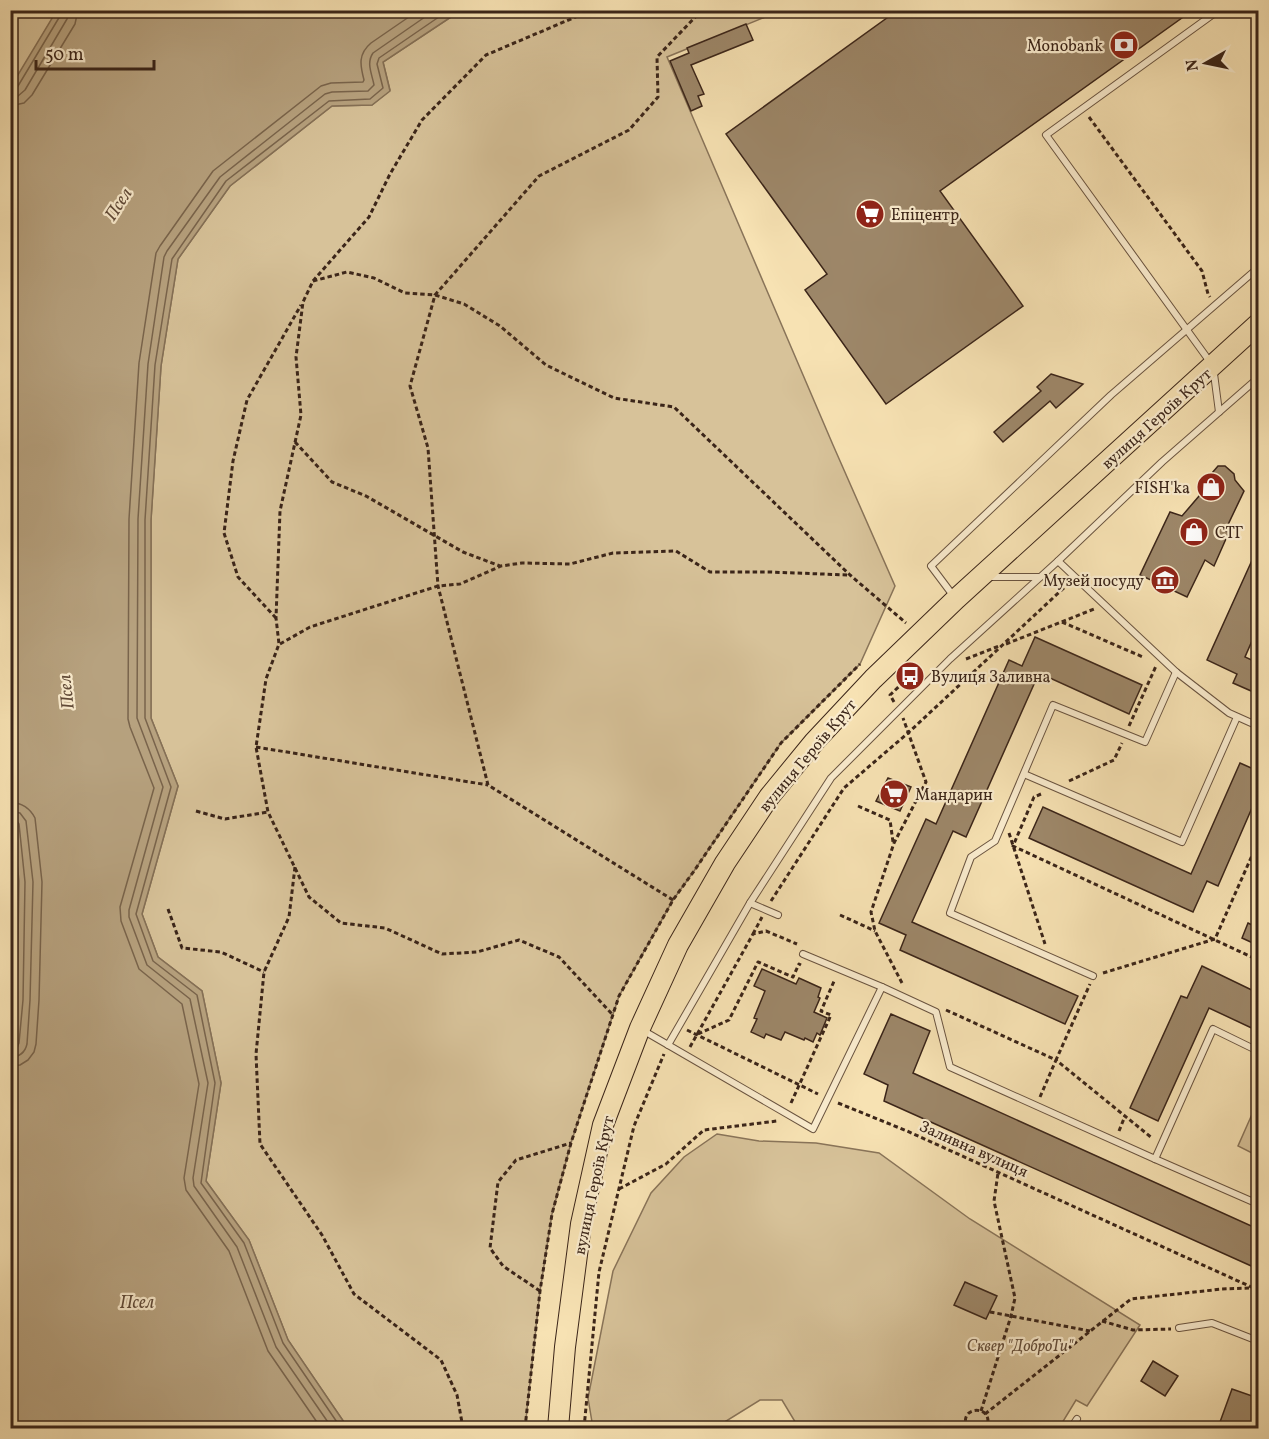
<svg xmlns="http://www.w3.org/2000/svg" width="1269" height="1439" font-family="Vollkorn,serif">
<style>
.green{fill:#d7c299;stroke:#897459;stroke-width:1.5}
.water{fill:#b7a27f;stroke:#857056;stroke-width:1.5}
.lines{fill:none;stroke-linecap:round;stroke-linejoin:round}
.shore{stroke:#79644c;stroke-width:1.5}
.building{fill:#9d8769;stroke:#3b2519;stroke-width:1.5}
.lane-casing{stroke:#6a5440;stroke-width:8}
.primary-casing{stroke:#3b2519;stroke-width:22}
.path{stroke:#3b2519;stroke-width:3;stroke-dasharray:4.5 3;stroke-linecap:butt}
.lane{stroke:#faecce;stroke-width:6}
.primary{stroke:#f7e2b3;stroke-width:20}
.labels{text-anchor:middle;stroke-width:4.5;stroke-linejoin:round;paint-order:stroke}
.poi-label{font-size:16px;fill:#3b2519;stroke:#faecce;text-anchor:start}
.street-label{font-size:16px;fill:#3b2519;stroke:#faecce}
.park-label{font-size:16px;font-style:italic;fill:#624c39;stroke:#faecce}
.water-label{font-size:18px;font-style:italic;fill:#604a38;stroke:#faecce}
</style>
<rect width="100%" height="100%" fill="#f7e2b3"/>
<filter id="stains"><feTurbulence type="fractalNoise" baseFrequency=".00333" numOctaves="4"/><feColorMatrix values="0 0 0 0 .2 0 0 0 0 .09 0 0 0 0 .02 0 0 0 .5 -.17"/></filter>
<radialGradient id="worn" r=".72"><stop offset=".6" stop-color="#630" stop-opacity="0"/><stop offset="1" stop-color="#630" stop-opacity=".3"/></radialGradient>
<!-- green -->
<g class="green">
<polygon points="11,11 57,11 11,88"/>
<polygon points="460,11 780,11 667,57 833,445 895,586 860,664 781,743 694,871 673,900 619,996 571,1143 552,1214 540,1291 525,1428 348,1428 288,1340 249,1240 206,1181 221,1083 202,991 158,957 142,914 178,786 151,718 151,520 161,366 178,259 230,186 332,106 372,105 390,90 383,62"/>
<polygon points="11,798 19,881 17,999 11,1081"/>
<polygon points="1253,1112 1258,1115 1258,1156 1238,1146"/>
<polygon points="717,1134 759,1141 816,1143 879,1153 970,1219 1140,1325 1087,1406 1076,1400 1059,1428 794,1428 797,1425 782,1400 760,1400 715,1428 593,1428 588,1398 613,1271 651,1193 684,1157"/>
</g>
<!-- water -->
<polygon class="water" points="57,10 460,11 383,62 390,91 372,105 332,106 230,186 178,259 161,366 151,520 151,718 178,786 142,914 158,957 202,991 221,1083 206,1181 249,1240 288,1340 348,1428 11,1428 10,1081 17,999 19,881 10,798 10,88"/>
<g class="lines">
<!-- shore -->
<g class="shore">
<polyline points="10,90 15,89 18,86 60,16 61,10"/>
<polyline points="10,97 18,96 25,90 67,19 69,10"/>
<polyline points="10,106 24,103 32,95 75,24 78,10"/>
<path d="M 10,802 C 22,803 30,808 35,818 L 42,882 L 39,1000 L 36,1044 L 34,1052 L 28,1060 L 20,1065 L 10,1066"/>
<path d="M 10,811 L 20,813 L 26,821 L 33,882 L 30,1000 L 27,1044 C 25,1053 19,1057 10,1057"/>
<polyline points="10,819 16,820 19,824 25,882 23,1000 19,1043 17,1048 10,1050"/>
<path d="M 321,1428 L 268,1351 L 229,1251 L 186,1190 L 184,1178 L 199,1084 L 182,1004 L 139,969 L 121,921 L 120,907 L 154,788 L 130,727 L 128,719 L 129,519 L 139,363 L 156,253 L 160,246 L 213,171 L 321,86 L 331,83 L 363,82 L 364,80 C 360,65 358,54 371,43 L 419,10"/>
<path d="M 332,1428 L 276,1347 L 237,1247 L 194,1186 L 193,1178 L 208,1083 L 190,999 L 147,965 L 129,917 L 129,910 L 163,787 L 137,718 L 138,519 L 148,364 L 164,257 L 167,251 L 220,177 L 325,94 L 332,92 L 368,91 L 374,85 C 372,74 366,63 373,53 L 435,10"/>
<polyline points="341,1428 283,1343 244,1243 201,1183 215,1083 197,995 153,961 136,914 171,787 145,718 145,520 155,365 172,259 226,181 329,101 370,99 383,88 377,64 379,58 449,10"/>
</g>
</g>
<!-- building -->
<g class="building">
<polygon points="898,10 1193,10 940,191 1023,306 886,404 805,290 827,274 726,134"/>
<polygon points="746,24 753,40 691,65 704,94 698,96 702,106 691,111 670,61 689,53 687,48"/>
<polygon points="1051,374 1083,384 1056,408 1050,401 1003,442 994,432 1041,391 1037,387"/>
<polygon points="1218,466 1225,466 1234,474 1235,480 1244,491 1225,531 1229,532 1214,566 1205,560 1187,597 1140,575 1170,512 1182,516 1211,482 1207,479"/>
<polygon points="1258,547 1258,627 1245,657 1258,663 1258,694 1233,683 1237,674 1207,660"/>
<polygon points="1035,637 1142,685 1129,714 1039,673 966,837 953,831 912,922 1078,996 1065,1024 900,950 906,935 879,923 926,819 936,824 1009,660 1022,666"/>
<polygon points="1240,763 1258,771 1258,794 1218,886 1207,881 1193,912 1029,838 1043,807 1191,874"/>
<polygon points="888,778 911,787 900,811 876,801"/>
<polygon points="1248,923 1258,928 1258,936 1255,944 1242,938"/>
<polygon points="1202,966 1258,993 1258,1031 1209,1008 1158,1121 1130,1108 1181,996 1187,998"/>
<polygon points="762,969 796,984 799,978 821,988 818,997 820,998 814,1012 827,1018 820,1035 817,1033 813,1042 805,1038 804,1040 785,1032 781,1040 766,1034 764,1038 751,1032 757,1019 754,1018 765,991 754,986"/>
<polygon points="891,1014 930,1031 913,1073 1258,1229 1258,1269 884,1101 888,1085 864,1074"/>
<polygon points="965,1282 997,1296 986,1319 954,1305"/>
<polygon points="1153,1361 1178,1376 1165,1396 1141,1381"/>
<polygon points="1232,1389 1258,1398 1258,1407 1251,1428 1239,1428 1220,1422"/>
</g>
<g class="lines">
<!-- lane casing -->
<g class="lane-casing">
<g id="lane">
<polyline points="1219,412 1213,366 1046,135 1219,10"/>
<polyline points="1058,561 1176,672 1229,713 1258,726"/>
<polyline points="986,577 1040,577"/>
<polyline points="955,598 931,566 1111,395 1258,268"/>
<polyline points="1024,774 1182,842 1237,717"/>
<polyline points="750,903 778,915"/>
<polyline points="803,954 882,987"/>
<polyline points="1093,976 950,913 971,857 995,841 1053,705 1145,742 1176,672"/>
<polyline points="644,1031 813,1129 882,987 936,1012 950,1067 1155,1159 1213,1029 1258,1051"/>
<polyline points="668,1045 750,903 831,778 950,659 1058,561 1162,462 1258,378"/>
<polyline points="1155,1159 1258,1204"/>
<polyline points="1179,1328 1212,1323 1258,1341"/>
<polyline points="1071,1428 1077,1419"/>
</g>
</g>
<!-- primary casing -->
<g class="primary-casing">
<polyline id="primary" points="558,1428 565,1347 581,1224 603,1125 640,1028 678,945 725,863 769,797 814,742 873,679 956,599 1258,324"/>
</g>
<!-- path -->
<g class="path">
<polyline points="592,10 486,55 422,120 390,174 369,217 313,281 303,302 296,357 301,415 280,511 276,618 279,644 266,679 256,747 268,812 309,897 341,923 385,928 442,954 477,952 519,940 559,957 612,1014"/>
<polyline points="1089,117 1202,271 1208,294 1210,297"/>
<polyline points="313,281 347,272 374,278 405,293 435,295 464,304 500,326 546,365 614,398 674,407 850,575 906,623"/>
<polyline points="295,442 332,482 366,496 463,552 500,566"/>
<polyline points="276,618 238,577 224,533 233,461 247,400 301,305"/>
<polyline points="1062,622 1143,657"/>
<polyline points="280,644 310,627 438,586 460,584 501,566 522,563 570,564 613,553 676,551 710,572 769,572 848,575"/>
<polyline points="1006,644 1094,609"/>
<polyline points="966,659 999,646"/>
<polyline points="894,702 890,695 910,676 905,670"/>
<polyline points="1129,726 1156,666"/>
<polyline points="256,747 488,785"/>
<polyline points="1069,781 1114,760 1122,743"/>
<polyline points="1041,794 1034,797 1013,846 1258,960"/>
<polyline points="858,806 890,820 893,842"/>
<polyline points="196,811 225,819 268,812"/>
<polyline points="1009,833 1045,944"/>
<polyline points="295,867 289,917 264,972 256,1054 260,1144 322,1235 354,1294 441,1360 457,1395 463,1428"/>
<polyline points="673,900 488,785 438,586 428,448 410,386 435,295 539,176 629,130 658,97 657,57 702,10"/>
<polyline points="771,901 844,788 908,733 1068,584"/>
<polyline points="168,909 182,948 221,952 264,972"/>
<polyline points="840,915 875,931"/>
<polyline points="753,934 762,917"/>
<polyline points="1103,973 1215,939 1258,842"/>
<polyline points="902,983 875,931 871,912 894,843 926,782 903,718"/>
<polyline points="946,1010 1056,1060 1090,984"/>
<polyline points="687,1030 818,1094"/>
<polyline points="698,1034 729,1020 758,962 793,977 799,964 801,965"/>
<polyline points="690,1047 753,934 766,931 797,944"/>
<polyline points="1040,1097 1056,1060 1152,1138"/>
<polyline points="791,1103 831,1015 821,1011 835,979"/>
<polyline points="838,1103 907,1131 1258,1290"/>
<polyline points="1119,1131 1125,1116"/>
<polyline points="619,1189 666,1164 704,1130 777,1121"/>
<polyline points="540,1291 503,1266 490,1248 498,1182 516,1160 571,1143"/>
<polyline points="990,1312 1090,1331"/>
<polyline points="1102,1321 1133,1330 1171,1329"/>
<polyline points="981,1411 1011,1316 1015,1298 994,1201 998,1173"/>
<polyline points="985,1414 1131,1299 1222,1289 1252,1288"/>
<polyline points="464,1424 474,1428"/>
<polyline points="525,1428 540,1291 552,1214 571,1143 619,996 673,900 694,871 781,743 860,664"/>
<polyline points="584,1428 599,1272 634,1126 664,1054"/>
<path d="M 967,1428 C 957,1404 997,1405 986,1428"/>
</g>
<!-- lane -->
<use href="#lane" class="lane"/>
<!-- primary -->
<use href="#primary" class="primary"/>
</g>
<!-- icons -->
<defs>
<g id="bank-disc" transform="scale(1.5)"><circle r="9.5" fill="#8f2418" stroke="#faecce"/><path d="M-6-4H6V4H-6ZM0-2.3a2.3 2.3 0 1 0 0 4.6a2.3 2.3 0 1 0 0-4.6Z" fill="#fff"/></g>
<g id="supermarket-disc" transform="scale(1.5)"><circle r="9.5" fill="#8f2418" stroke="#faecce"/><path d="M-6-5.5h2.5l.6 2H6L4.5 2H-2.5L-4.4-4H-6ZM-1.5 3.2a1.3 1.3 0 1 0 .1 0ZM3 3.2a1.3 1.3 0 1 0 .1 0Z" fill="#fff"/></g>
<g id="shop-disc" transform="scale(1.5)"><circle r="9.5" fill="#8f2418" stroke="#faecce"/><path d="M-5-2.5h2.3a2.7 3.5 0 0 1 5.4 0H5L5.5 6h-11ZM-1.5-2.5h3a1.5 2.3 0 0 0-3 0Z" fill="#fff"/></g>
<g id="museum-disc" transform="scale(1.5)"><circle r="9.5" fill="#8f2418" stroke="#faecce"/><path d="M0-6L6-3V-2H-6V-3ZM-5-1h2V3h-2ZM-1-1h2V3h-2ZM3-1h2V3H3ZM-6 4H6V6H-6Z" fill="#fff"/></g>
<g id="bus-disc" transform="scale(1.5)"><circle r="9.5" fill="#8f2418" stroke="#faecce"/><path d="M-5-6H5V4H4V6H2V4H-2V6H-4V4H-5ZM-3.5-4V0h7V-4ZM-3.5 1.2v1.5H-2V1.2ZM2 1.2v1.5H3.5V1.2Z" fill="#fff"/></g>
</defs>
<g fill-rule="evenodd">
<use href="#bank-disc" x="1124" y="45"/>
<use href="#supermarket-disc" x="870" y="214"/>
<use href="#shop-disc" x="1211" y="487"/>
<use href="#shop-disc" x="1194" y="532"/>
<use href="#museum-disc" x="1165" y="580"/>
<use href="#bus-disc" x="910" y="676"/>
<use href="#supermarket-disc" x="894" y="794"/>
</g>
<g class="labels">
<!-- poi labels -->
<g class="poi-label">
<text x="1103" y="51" text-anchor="end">Monobank</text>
<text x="891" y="220">Епіцентр</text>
<text x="1190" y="493" text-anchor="end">FISH'ka</text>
<text x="1215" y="538">СТГ</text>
<text x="1144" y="586" text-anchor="end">Музей посуду</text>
<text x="931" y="682">Вулиця Заливна</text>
<text x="915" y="800">Мандарин</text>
</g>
<!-- street labels -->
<g class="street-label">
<text transform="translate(1156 418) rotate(-42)" y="6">вулиця Героїв Крут</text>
<text transform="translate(807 755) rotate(-50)" y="6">вулиця Героїв Крут</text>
<text transform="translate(974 1148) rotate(24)" y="6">Заливна вулиця</text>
<text transform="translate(593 1185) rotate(-78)" y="6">вулиця Героїв Крут</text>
</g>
<!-- park labels -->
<g class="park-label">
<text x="1020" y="1351">Сквер "ДоброТи"</text>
</g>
<!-- water labels -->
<g class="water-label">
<text transform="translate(118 204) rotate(-57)" y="6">Псел</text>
<text transform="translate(66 692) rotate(-96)" y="6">Псел</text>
<text x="137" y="1308">Псел</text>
</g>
</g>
<!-- margin -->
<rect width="1269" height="1439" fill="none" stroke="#f7e2b3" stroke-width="36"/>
<rect x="12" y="12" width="1245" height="1415" fill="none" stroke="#3b2519" stroke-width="3"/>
<rect x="18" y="18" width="1233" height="1403" fill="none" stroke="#3b2519" stroke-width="1.5"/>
<!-- north arrow -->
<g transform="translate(1206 63) rotate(261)" stroke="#faecce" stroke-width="4.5" paint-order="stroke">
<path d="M0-4.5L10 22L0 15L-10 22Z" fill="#3b2519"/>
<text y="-9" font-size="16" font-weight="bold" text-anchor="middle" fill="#3b2519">N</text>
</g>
<!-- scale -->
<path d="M36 60v9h118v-9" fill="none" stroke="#3b2519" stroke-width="3"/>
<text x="45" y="60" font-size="18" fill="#3b2519" stroke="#faecce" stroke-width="4.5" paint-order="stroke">50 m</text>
<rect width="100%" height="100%" filter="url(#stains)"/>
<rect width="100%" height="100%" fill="url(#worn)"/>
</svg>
